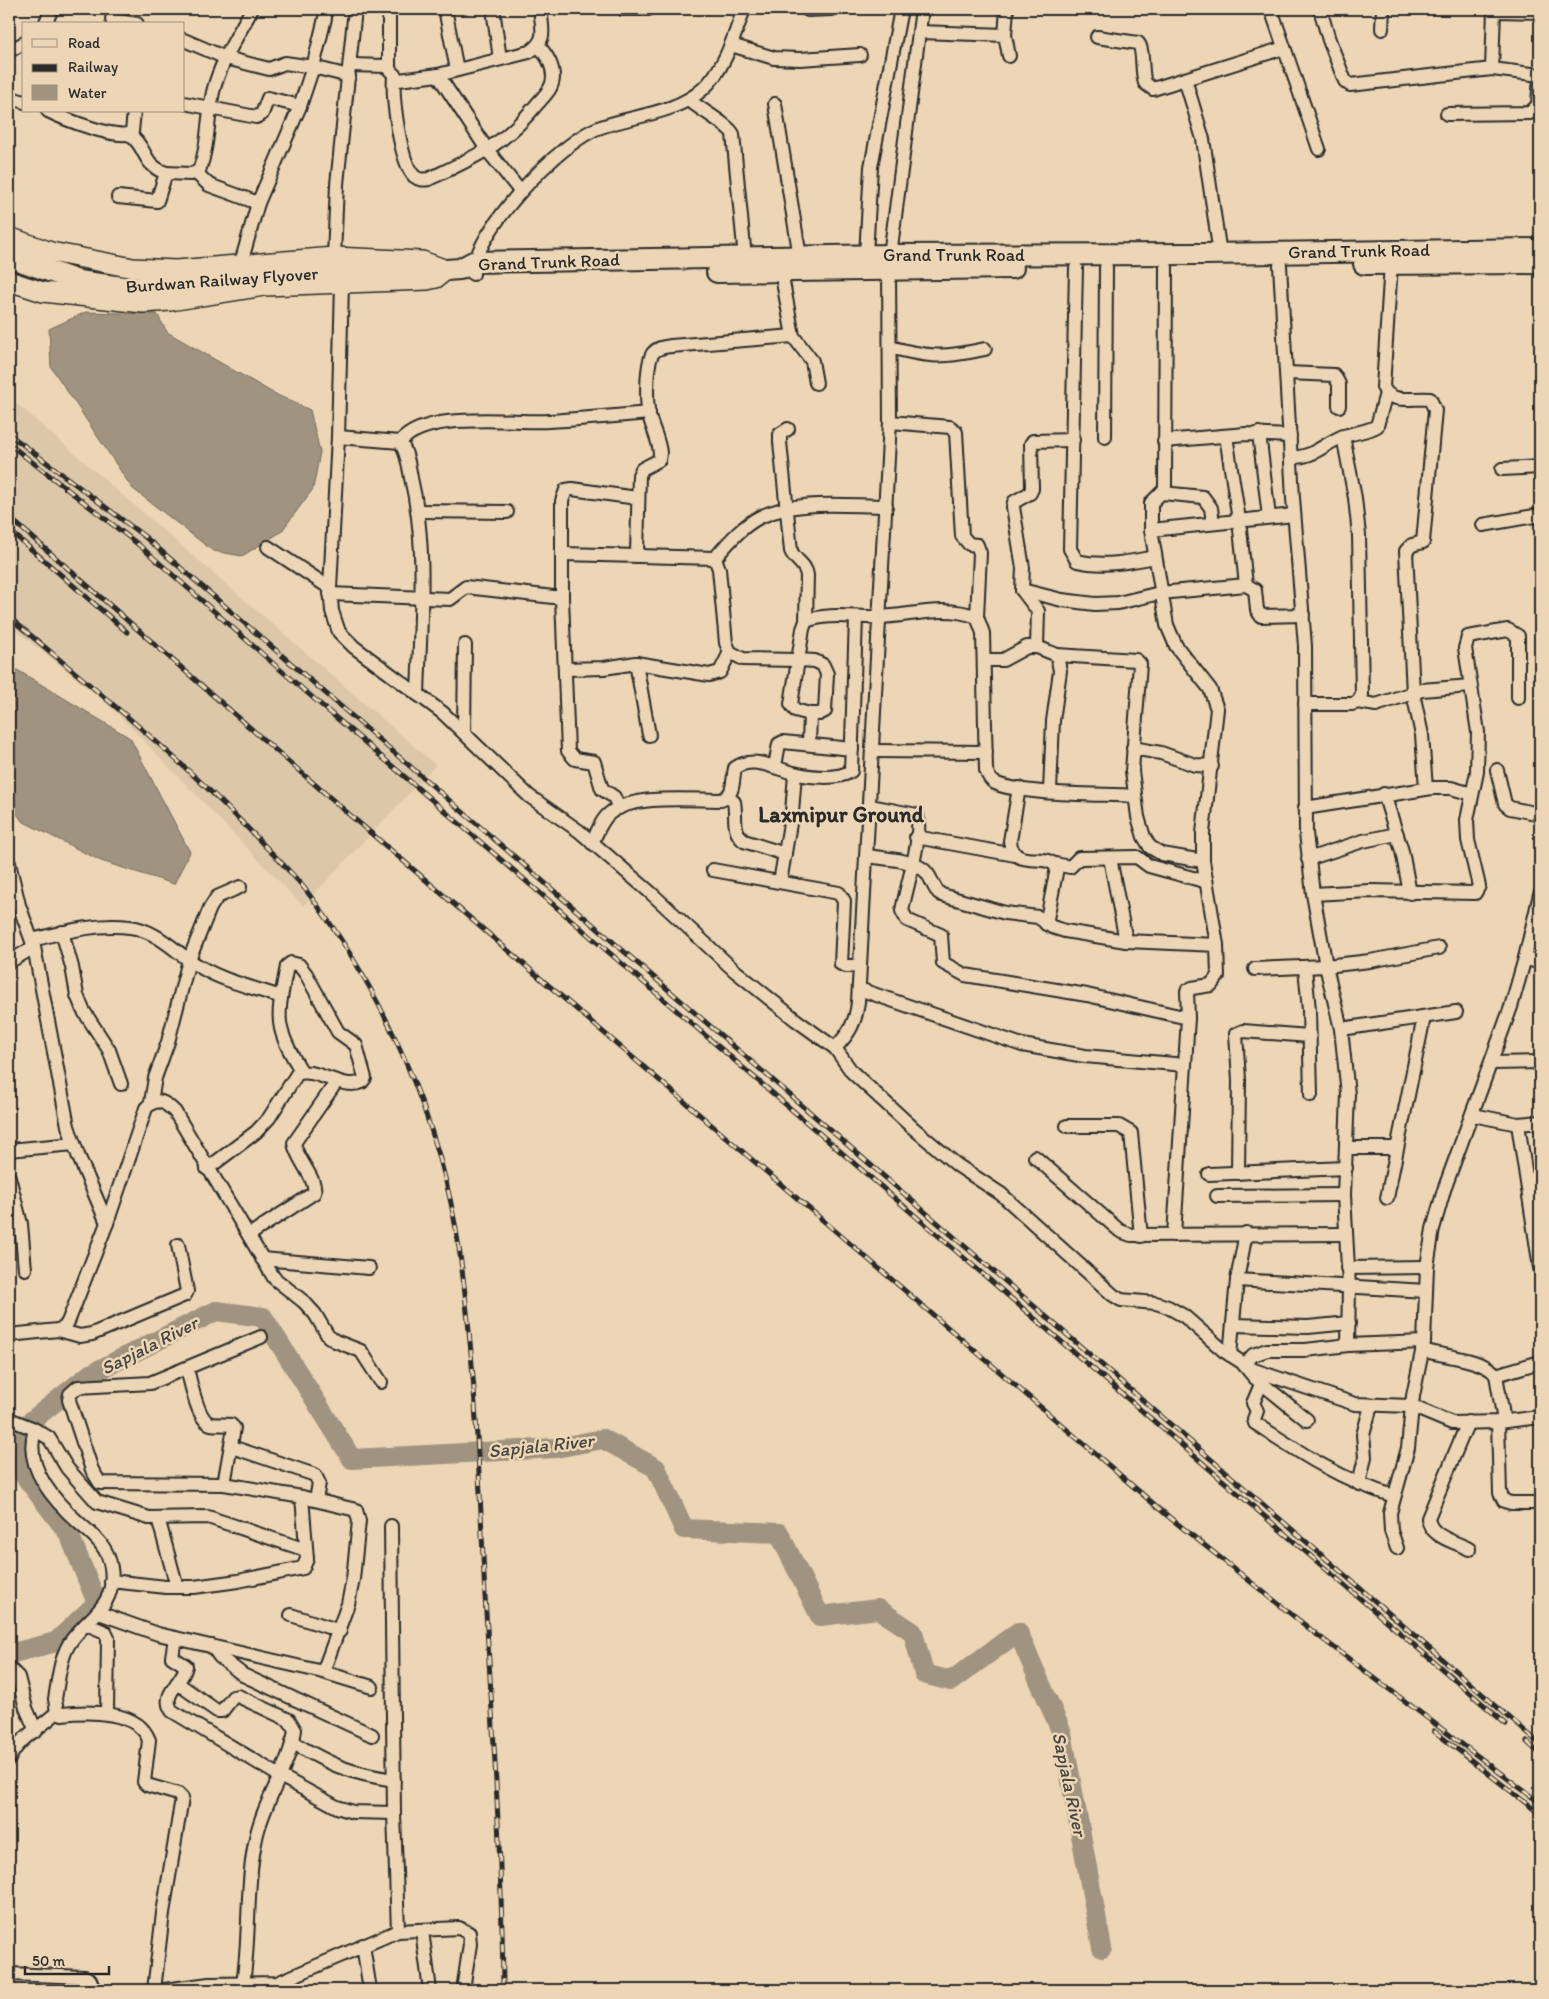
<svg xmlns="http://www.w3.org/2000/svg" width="1549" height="1999" font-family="Itim,sans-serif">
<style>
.built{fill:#dcc8a9}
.water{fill:#a0937f;stroke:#71695d}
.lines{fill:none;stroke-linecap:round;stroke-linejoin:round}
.river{stroke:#a0937f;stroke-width:20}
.street-casing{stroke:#2b2b2b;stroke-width:16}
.secondary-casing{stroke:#2b2b2b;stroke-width:22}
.primary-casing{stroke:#2b2b2b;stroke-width:24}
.street{stroke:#ecd6b5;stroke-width:12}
.secondary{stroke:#ecd6b5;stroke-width:19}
.primary{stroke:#ecd6b5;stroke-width:20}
.rail-casing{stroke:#2b2b2b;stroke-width:5}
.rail{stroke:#ecd6b5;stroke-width:3;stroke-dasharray:9;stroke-linecap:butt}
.labels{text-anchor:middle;stroke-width:5;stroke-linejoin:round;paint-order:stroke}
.street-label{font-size:18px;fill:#2b2b2b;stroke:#ecd6b5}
.water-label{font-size:19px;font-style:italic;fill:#484540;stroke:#ecd6b5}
.district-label{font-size:22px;font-weight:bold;fill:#2b2b2b;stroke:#ecd6b5}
</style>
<rect width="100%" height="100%" fill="#ecd6b5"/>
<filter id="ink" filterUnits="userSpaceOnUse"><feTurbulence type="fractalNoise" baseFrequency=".02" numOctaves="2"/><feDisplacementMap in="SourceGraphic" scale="10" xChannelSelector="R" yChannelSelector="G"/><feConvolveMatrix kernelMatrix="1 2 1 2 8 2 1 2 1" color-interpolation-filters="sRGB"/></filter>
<g filter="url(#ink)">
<!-- built -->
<polygon class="built" points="9,397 436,765 303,906 108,704 9,625"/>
<!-- water -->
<g class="water">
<polygon points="86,312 157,314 167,332 273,393 310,410 320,452 313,489 281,532 242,556 213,551 132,488 51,367 49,329"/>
<polygon points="9,665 130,738 190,852 174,884 101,861 22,821 9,802"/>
</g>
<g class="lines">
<!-- river -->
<polyline class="river" points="9,1654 56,1642 97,1603 69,1534 21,1471 25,1437 30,1422 89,1375 216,1311 263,1317 352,1459 556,1448 603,1439 656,1468 684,1529 779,1533 820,1616 878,1609 913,1632 924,1674 951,1681 1018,1632 1062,1733 1102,1948"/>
<!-- street casing -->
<g class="street-casing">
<g id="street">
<polyline points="112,9 113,24"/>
<polyline points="389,9 389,68"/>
<polyline points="445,9 457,70"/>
<polyline points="493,9 500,59"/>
<polyline points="623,9 648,9"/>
<polyline points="1271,9 1319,149"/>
<polyline points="1320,9 1329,40 1345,81 1350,85 1492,69 1540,75"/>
<polyline points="808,10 831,9"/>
<polyline points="1494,11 1540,12"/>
<polyline points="112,20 137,24"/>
<polyline points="45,24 52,9"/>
<polyline points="1382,29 1383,9"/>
<polyline points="919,32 1005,35 1009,56"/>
<polyline points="1005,35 1007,9"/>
<path d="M 1097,37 L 1138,43 C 1144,49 1141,72 1145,83 L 1153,89 L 1284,48"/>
<polyline points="184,40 226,58 269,69 285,63 313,67 349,76"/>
<polyline points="731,45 774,58 800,59 860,55"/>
<polyline points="9,51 24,43"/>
<path d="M 350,65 L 386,66 L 399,80 L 438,75 L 529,52 C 548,40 542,29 540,9"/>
<polyline points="1492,69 1494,9"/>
<polyline points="438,75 488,151 520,191"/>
<path d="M 394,77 C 392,97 400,162 414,176 C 419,180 423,180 429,179 C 477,156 503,146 538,103 C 545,95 553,88 553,77 C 553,64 546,55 539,46"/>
<polyline points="1185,79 1203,139 1220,254"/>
<polyline points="9,97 24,102"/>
<path d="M 689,100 C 698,108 730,126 733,134 L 745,258"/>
<polyline points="184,103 256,117 262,114 268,98 300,106"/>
<polyline points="775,104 800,257"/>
<path d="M 48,111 C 62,118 121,142 132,132 L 134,111"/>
<polyline points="1447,114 1530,113 1538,105 1540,75"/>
<path d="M 130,135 C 148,148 141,164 166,173"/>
<polyline points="196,173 209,185 258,203"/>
<path d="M 118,197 L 157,201 L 166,173 L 191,174 L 199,171 C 209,145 207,119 213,92 C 220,63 238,35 252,9"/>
<polyline points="866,255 871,167 901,9"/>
<polyline points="890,255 922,9"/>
<polyline points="334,257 337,184 355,9"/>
<polyline points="241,263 258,203 300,106 313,67 325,18"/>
<path d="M 1391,264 L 1383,387 C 1390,405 1414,397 1430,399 L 1435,410 L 1423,542 L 1412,545 L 1406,551 L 1413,693 L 1422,735 L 1426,788"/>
<polyline points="1280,265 1293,498 1305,646 1306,833 1313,894 1326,966 1341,1029 1348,1094 1344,1195 1349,1286 1348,1345"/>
<polyline points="1166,267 1165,486 1164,490 1151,503 1151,530 1167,625 1176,646 1210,689 1217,709 1203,833 1203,861 1217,945 1218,976 1211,985 1192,988 1187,991 1188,1018 1174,1235"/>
<path d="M 1076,268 L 1070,549 L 1077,561 C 1103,567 1130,562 1155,557"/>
<polyline points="781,271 793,336 812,361 816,383"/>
<path d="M 473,274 C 474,232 561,140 601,127 C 635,115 675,114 703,89 C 725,69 734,36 744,9"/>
<polyline points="342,284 338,437 330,588 332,611 339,632 354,647 443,713 529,796 579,831 651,893 734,970 796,1020 835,1048 852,1072 912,1127 957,1165 1001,1194 1113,1295 1121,1300 1156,1303 1168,1307 1184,1316 1224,1351 1254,1370 1355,1404 1411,1406 1452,1423 1498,1422 1540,1417"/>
<path d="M 890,347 C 931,358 943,358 985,349"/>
<polyline points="1287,373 1334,375 1339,384 1339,406"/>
<polyline points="890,422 950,427 956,432 962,536 969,544 977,545 980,553 977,617"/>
<path d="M 788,429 L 780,434 L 780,442 L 791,551 C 795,561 805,563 807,575 L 806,621"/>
<polyline points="1259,433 1269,517"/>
<polyline points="1226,436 1239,520 1246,585"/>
<path d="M 338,437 L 400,442 C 407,452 409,466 411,478 C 428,549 420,623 418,695"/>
<polyline points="1105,437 1106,267"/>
<polyline points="1164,441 1246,434 1290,436"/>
<path d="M 400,442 C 427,410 509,423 549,421 C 582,419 615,416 649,413"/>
<path d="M 1291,457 C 1313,459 1324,443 1344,436 C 1355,432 1367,432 1377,426 L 1386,393"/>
<polyline points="1502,469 1540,467"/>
<polyline points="1162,493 1203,497 1211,508 1213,523"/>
<polyline points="418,511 507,512"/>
<polyline points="1483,525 1540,515"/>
<polyline points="1151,530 1294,515"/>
<polyline points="268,547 330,588"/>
<polyline points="563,554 715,558 719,569 726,643 730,652 743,659 798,660 815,661 823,665 827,674 825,711 819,714 810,714"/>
<path d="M 637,554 L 639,475 L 642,469 L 659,460 L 660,453 C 659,440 652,428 649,415 C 646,403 646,363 653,353 C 658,347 665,347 671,346 L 793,336"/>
<path d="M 715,558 C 728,543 742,526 760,517 C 797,499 847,506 886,506"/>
<polyline points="1022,590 1062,600 1095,604 1118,603 1160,593 1246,585 1255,590 1257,610 1261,616 1303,615"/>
<polyline points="330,594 450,599 466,587 562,598"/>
<polyline points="1037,647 1038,611 1022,590 1023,568 1013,507 1014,502 1030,493 1032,489 1031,444 1033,441 1073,440"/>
<polyline points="1057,655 1136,660 1140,664 1132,771 1138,817 1144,837 1150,847 1162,854 1203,861"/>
<polyline points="984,660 1003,660 1027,647 1037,647 1057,655 1060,671 1053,721 1050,791"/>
<polyline points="636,663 649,735"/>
<polyline points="565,669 604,668 636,663 709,675 720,672 730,652"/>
<polyline points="1358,702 1376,705 1422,690 1470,686"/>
<polyline points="1305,704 1352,704 1358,702 1362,695 1359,535 1355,498 1343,436"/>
<polyline points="464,733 465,645"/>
<path d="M 809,744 L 810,714 L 795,710 L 791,704 L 803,629 L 806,621 C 827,612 857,618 879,617 C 912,616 944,604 977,617 L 983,633 L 986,770 C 988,776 990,780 995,783 C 1019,795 1104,794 1134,796"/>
<polyline points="1133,748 1161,753 1195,765 1212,766"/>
<polyline points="873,751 986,752"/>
<polyline points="775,766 779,744 783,742 852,749"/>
<polyline points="1497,770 1505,804 1510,808 1540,814"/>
<path d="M 1019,788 L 1010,841 C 1013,872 1047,850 1057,868 L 1046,924"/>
<polyline points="1384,794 1402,851 1410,893"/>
<path d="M 728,797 L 734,802 C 737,816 731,831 744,841 L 785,854"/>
<path d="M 870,806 L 917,815 C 923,838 906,887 902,911 L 907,920 L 941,935 L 943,963 L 965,975 L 1087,995 L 1188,1018"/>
<polyline points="619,808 614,797 602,789 594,762 575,759 568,751 562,598 562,501 566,490 572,489 637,498"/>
<polyline points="1305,808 1432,788 1451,788 1472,794"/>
<polyline points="916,837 1015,855"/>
<path d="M 592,843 C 597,833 601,820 610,813 C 634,794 691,800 721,800 C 735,795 732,782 735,768 C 753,755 776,769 794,773 C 809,777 839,780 851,771 L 856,617"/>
<path d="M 867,856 C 885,859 910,859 924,870 C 933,877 932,890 942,895 L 1005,913 L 1038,917 L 1052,927 L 1065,931 L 1126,941 L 1217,945"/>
<polyline points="1110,858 1126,941"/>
<polyline points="1308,859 1363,841 1397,834"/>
<polyline points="9,863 19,905 34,947 68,1126 78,1155 107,1223"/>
<polyline points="1055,864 1070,867 1079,858 1137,857 1149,866 1204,881"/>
<polyline points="713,870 839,893 844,901 841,964 846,966 859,966"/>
<polyline points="780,882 792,812 795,774"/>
<polyline points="1313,894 1370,891 1475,893 1479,886 1468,840 1467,820 1477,772 1478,732 1465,648 1468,637 1508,630 1518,636 1518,698"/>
<polyline points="62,932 72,967 77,995 83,1010 109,1050 121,1084"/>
<path d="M 32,940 C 64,932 96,923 130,927 C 160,931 177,955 202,968 C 226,982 255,988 281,997"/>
<polyline points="1525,958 1540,963"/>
<polyline points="9,962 34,947"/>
<polyline points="1305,968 1309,1010 1311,1095"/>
<polyline points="1255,969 1326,966 1370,961 1439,948"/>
<polyline points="859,989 1022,1045 1085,1056 1185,1065"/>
<polyline points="1341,1029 1456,1012"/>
<path d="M 835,1048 C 849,1034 856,1022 858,1002 L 890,422 L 889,270"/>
<polyline points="1491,1063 1540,1062"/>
<polyline points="151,1102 155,1078 168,1042 189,960 210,908 217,897 240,887"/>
<polyline points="1473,1115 1518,1124 1540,1122"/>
<polyline points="1518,1124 1540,1268"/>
<polyline points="1067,1126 1119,1126 1131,1133 1141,1236"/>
<polyline points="1347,1148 1397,1148"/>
<polyline points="9,1150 74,1144"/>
<polyline points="1035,1157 1120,1231 1131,1235 1345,1234"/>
<path d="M 207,1169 L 256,1132 L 269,1118 L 297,1074 C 315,1066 342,1091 362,1082 L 365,1078 L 356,1045 L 338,1032 L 306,974 L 299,965 L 291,963 L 287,966 C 277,1018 273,1026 302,1072"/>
<polyline points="1238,1173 1239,1080 1236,1034 1243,1031 1309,1036"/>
<polyline points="1209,1174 1346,1168"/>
<polyline points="9,1177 21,1224 25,1269"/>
<polyline points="1217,1196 1344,1195"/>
<polyline points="1387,1198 1424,1017"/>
<path d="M 249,1235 L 314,1193 C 318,1180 296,1159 294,1143 L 337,1081"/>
<polyline points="262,1259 369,1268"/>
<polyline points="1347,1268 1427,1267"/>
<polyline points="1237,1280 1426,1291"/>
<polyline points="1234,1325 1308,1327 1349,1323"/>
<polyline points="58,1330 80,1336 92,1334 185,1295 187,1291 178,1245"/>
<path d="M 9,1335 L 58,1330 L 64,1328 L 68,1322 L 107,1223 L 146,1108 C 157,1096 165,1102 175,1112 L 274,1278 L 304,1302 L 315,1314 L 328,1336 L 335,1341 L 361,1351 L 381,1382"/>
<polyline points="261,1337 150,1383 78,1387 70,1394 69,1400 92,1470 100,1483 224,1484 302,1497 356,1510 359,1521 353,1579 348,1604 323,1672"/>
<path d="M 1422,1350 C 1441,1356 1485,1359 1496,1375 L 1504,1421"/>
<polyline points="1230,1355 1237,1280 1246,1233"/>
<path d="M 187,1369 C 191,1382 197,1420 211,1424 C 217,1425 225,1424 231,1425 L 234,1428 L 224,1484"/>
<polyline points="1496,1375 1540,1362"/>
<path d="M 1262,1382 L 1253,1403 L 1257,1411 L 1254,1419 L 1255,1423 C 1300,1453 1343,1481 1394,1496"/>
<polyline points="9,1419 32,1428 49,1438 67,1468 97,1502 149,1518 208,1517 306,1550"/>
<polyline points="1307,1420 1254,1377 1244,1365 1253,1355 1267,1350 1306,1350 1348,1345 1424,1342"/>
<path d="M 1468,1422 L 1428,1518 C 1430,1537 1454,1541 1469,1549"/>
<polyline points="1498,1422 1500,1493 1504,1501 1511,1503 1540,1503"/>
<path d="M 35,1430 C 23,1466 53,1500 79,1523 C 94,1536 108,1546 111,1568 C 117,1608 87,1616 69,1644 C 60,1659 58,1682 55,1699 L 57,1712 L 62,1714 C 88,1711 138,1710 149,1740 L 144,1782 L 147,1785 L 178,1794 L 182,1798 L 163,1913 L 154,1990"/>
<polyline points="232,1447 315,1475 319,1483 316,1500"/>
<polyline points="1359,1484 1365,1457 1363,1435 1371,1406"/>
<polyline points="158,1518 177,1587"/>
<polyline points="391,1526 394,1813 398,1931"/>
<polyline points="1397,1548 1391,1531 1390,1513 1408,1448 1413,1396 1424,1342 1427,1267 1433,1229 1444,1190 1511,1007 1525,958 1540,894"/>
<polyline points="111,1581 166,1587 194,1587 238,1581 303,1568 307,1559 302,1497"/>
<polyline points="99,1613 158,1634 323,1672 372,1687"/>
<polyline points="291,1615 340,1631"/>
<polyline points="86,1624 105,1632 108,1638 107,1713"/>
<path d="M 175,1638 L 172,1657 L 186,1666 C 183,1683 160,1694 172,1711 L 280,1776 L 337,1807 L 353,1812 L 394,1813"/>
<polyline points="212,1646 220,1657 243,1675 372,1735"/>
<polyline points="9,1668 18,1677 26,1708 36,1731"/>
<path d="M 177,1683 L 217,1711 L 222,1711 L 233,1697 L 238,1696 L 289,1720 L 295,1730 C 289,1768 264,1800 256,1838 C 245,1888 251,1940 242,1990"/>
<path d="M 292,1742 C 331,1765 348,1773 394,1780"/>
<path d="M 9,1759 C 19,1737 41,1728 57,1712"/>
<polyline points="422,1931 430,1990"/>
<polyline points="363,1945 370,1990"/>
<polyline points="9,1974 85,1977 90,1980 94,1990"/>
<polyline points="164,1990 209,1984 277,1983 398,1931 459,1928 469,1933 470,1944 463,1990"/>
</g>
</g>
<!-- secondary casing -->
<g class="secondary-casing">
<g id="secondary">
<polyline points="9,237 51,252 133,268 176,270 334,257 422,261 441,268"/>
<polyline points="9,281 43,292 143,303 170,301 264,286 427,280 436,278 445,271"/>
</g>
</g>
<!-- primary casing -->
<g class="primary-casing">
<g id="primary">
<polyline points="9,257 78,281 130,288 290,274 446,270 460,269 473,262 890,255 1203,254 1540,249"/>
<polyline points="1364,264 1540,263"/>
<polyline points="717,272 1013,268"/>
</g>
</g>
<!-- street -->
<use href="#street" class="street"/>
<!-- secondary -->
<use href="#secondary" class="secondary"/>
<!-- primary -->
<use href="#primary" class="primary"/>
<!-- rail casing -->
<g class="rail-casing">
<g id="rail">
<polyline points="9,434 145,537 1540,1744"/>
<polyline points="9,444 139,545 276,666 1506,1724"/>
<polyline points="9,517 351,816 1169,1517 1320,1637 1540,1803"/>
<polyline points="9,530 127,632"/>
<path d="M 9,617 C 95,690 185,761 263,844 C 277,858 292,873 305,889 C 383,989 441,1123 459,1248 C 476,1363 479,1480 485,1596 C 493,1727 502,1859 503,1990"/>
<polyline points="1434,1731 1540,1814"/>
<polyline points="1527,1742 1540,1754"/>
</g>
</g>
<!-- rail -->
<use href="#rail" class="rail"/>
</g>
</g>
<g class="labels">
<!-- street labels -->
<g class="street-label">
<text transform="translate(1359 251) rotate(-1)" y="6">Grand Trunk Road</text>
<text x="954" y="261">Grand Trunk Road</text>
<text transform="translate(549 262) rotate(-2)" y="6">Grand Trunk Road</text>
<text transform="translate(222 280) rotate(-4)" y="6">Burdwan Railway Flyover</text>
</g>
<!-- water labels -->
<g class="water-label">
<text transform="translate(149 1345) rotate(-27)" y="7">Sapjala River</text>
<text transform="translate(541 1445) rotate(-6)" y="7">Sapjala River</text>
<text transform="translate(1070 1784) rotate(78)" y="7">Sapjala River</text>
</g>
<!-- district labels -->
<g class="district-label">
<text x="841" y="822">Laxmipur Ground</text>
</g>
</g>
<!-- margin -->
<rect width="1549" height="1999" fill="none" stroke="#ecd6b5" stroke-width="30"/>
<rect x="15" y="15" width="1519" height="1969" fill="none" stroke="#2b2b2b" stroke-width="2" filter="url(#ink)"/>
<!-- legend -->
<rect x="22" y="22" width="162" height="90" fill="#ecd6b5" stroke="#9f927e"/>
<rect x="32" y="39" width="25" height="8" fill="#ecd6b5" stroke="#9f927e"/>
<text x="68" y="48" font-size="15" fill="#2b2b2b">Road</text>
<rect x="32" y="64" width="25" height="8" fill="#2b2b2b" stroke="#9f927e"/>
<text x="68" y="72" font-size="15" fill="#2b2b2b">Railway</text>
<rect x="32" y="85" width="25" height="15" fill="#a0937f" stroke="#9f927e"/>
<text x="68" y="98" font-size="15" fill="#2b2b2b">Water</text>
<!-- scale -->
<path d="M25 1966v8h84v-8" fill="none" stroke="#2b2b2b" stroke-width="2.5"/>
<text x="32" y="1966" font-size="15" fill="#2b2b2b" stroke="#ecd6b5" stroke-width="4" paint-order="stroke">50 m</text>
</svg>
